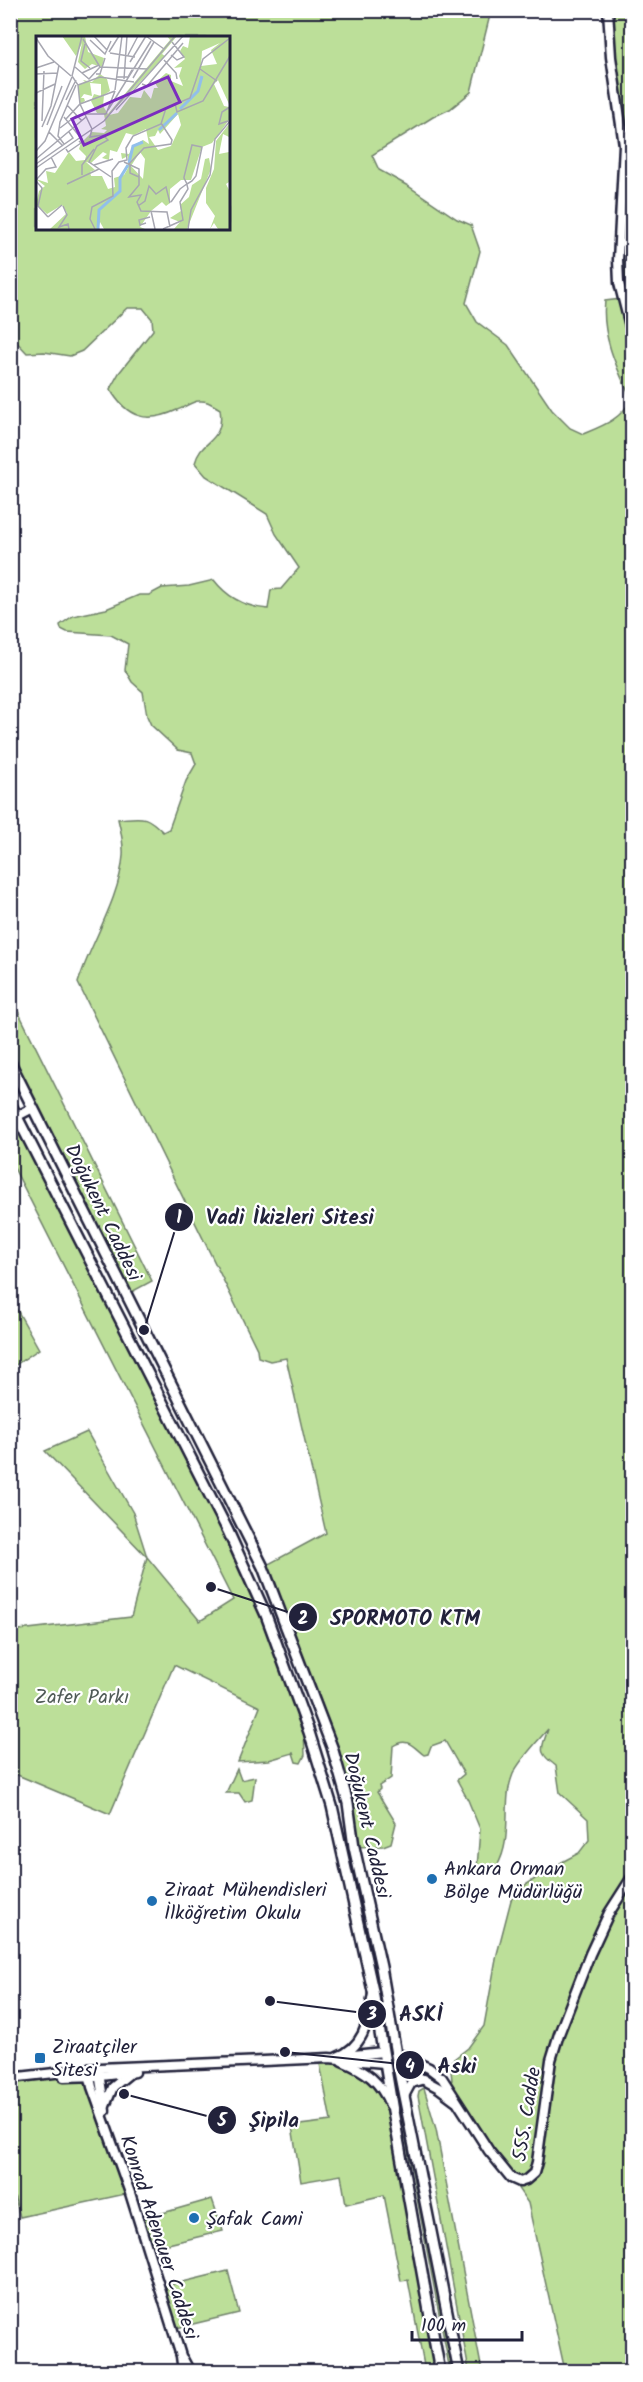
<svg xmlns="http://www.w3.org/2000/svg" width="643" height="2382" font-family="Kalam,sans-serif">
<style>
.green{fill:#bcdf99;stroke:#6f806a;stroke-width:1.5;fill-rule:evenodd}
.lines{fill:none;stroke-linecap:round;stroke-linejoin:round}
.secondary-casing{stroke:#22223b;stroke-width:13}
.primary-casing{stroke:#22223b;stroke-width:14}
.secondary{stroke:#fff;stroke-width:8}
.primary{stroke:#fff;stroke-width:9}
.poi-dot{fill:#1f6fb2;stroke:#fff;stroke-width:2}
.labels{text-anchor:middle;stroke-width:4.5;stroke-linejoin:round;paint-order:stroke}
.street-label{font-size:20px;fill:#22223b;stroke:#fff}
.park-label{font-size:20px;fill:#505b57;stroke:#fff}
.poi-label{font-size:20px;fill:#22223b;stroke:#fff;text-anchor:start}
.inset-river{fill:none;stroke:#91bfeb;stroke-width:3}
.inset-road{fill:none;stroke:#a7a7b1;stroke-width:1.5}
.view{fill:#7b2cbf;fill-opacity:0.15;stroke:#7b2cbf;stroke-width:3}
.inset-edge{fill:none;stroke:#22223b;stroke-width:3}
.leader{fill:none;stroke:#22223b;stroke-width:2}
.callout-dot{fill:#22223b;stroke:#fff;stroke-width:2}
.mark-label{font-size:18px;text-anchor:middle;font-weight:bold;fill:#fff}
.callout-label{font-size:21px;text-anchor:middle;font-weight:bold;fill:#22223b;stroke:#fff;stroke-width:4.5;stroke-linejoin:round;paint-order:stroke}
</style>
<rect width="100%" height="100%" fill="#fff"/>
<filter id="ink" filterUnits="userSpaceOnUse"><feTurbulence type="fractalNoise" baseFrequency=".0167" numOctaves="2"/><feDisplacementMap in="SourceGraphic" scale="12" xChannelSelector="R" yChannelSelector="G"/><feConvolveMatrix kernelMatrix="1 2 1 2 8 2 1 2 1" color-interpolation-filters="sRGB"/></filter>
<g filter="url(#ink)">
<!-- green -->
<g class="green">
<path d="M 11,11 L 491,11 L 471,92 L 450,109 L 433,117 L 372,155 L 379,170 L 408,186 L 457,219 L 471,225 L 480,251 L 466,303 L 477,322 L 508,345 L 552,410 L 570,428 L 583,434 C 602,426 622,419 631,399 C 617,368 601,336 605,301 L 621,299 L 618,260 L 624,145 L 608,11 L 632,11 L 632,2371 L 565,2371 L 528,2203 L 446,2083 L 452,2080 L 450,2062 L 468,2048 L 484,2026 L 497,1954 L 511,1900 L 519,1889 L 562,1862 L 579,1853 L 589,1840 L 588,1819 L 560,1793 L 556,1766 C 536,1751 542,1749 548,1729 C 537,1742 521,1758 513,1774 C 501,1803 514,1837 497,1866 L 477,1868 L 480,1829 L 468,1800 L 457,1780 L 464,1774 L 445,1741 L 431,1746 L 428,1754 L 424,1755 C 414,1748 408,1736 393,1746 L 391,1778 L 379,1786 L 380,1789 L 377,1792 L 396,1823 L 391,1843 L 383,1846 L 354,1847 L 348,1803 L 263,1567 L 326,1533 L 286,1358 L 270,1361 L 258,1357 L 257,1349 L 78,983 C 91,941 119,901 123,856 C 124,843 121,831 118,819 C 143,817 145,814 163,832 L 169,829 L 186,781 L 196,764 L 192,753 L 178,750 L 151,725 L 147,716 L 143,692 L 132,682 L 125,670 L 128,644 L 111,635 L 67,632 L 61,629 L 60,625 L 73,616 L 106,609 L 139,595 L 149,595 L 162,588 L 189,586 L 214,580 C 227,597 246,607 268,609 L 271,590 L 281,589 L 299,568 L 276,534 L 267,514 L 206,476 L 195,463 C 201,438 225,444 220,409 C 213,405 207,400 199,401 C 192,401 184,408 177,410 C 147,424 127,418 110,389 L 119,373 L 153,330 L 152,319 L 143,308 L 127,308 L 82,351 L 70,356 L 44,352 L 27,353 L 11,336 ZM 38,38 L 228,38 L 228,228 L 38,228 Z"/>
<polygon points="10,995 152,1281 126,1295 11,1062"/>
<polygon points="10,1103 254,1588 304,1731 305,1755 301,1763 296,1762 293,1753 269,1760 238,1762 260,1707 174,1665 110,1814 15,1774 11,1778 11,1631 131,1617 147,1557 45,1451 87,1432 133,1513 147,1557 200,1621 233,1600 11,1162"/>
<polygon points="11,1299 39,1349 11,1368 10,1368"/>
<polygon points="237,1769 241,1780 255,1777 252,1800 245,1802 239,1793 226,1793"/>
<polygon points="329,2058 368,2073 387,2097 440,2371 425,2371 408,2280 401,2281 384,2195 346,2204 341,2175 301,2182 292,2126 331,2121 319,2059"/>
<polygon points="39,2076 89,2076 130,2193 20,2217 11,2184 11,2078"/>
<polygon points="394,2077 418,2185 453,2371 450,2371"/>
<polygon points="424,2088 436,2129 482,2371 469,2371 418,2096 419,2091"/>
<polygon points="212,2199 223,2231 147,2249 138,2220"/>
<polygon points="228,2271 239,2313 172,2329 158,2288"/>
</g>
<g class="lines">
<!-- secondary casing -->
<g class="secondary-casing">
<g id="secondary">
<polyline points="608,10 611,57 624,145 618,260 619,283 632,334"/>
<polyline points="10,1120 33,1108"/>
<polyline points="396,2053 429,2068 442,2078 489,2151 511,2178 520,2182 526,2180 534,2173 537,2162 551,2060 559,2034 590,1954 609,1913 632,1877"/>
<polyline points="344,2056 383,2052"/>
<path d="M 337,2057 C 365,2047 368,2020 373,1994"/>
<path d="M 342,2061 C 366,2071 380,2081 390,2105"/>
<polyline points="398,2066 439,2088 455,2100"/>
<polyline points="88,2069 92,2087 130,2193 181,2356 183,2372"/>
<polyline points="99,2073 105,2111"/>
<polyline points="64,2077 100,2076 135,2072"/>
<polyline points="10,2078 99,2068 240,2062 329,2058 384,2063"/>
<polyline points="404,2096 411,2083 424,2079"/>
<polyline points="105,2106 113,2087 129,2074"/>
<polyline points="183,2359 190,2372"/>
</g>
</g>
<!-- primary casing -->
<g class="primary-casing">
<g id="primary">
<polyline points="10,1062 263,1567 332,1747 348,1803 354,1847 381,1967 398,2066 459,2372"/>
<polyline points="10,1103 228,1531 266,1615 309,1732 332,1806 373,1991 393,2111 440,2372"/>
</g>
</g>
<!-- secondary -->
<use href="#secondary" class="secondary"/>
<!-- primary -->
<use href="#primary" class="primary"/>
</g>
</g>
<!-- markers -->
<g class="poi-dot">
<circle cx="432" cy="1879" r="6"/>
<circle cx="152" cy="1901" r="6"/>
<rect x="34" y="2052" width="12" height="12" rx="3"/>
<circle cx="194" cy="2218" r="6"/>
</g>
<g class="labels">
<!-- street labels -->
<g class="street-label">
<text transform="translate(104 1212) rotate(64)" y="7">Doğukent Caddesi</text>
<text transform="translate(368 1825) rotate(77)" y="7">Doğukent Caddesi</text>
<text transform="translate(526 2114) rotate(-81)" y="7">555. Cadde</text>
<text transform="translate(160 2237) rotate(72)" y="7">Konrad Adenauer Caddesi</text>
</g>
<!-- park labels -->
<g class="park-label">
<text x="82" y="1703">Zafer Parkı</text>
</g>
<!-- poi labels -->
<g class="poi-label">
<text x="444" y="1875">Ankara Orman<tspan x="444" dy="23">Bölge Müdürlüğü</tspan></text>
<text x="164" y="1896">Ziraat Mühendisleri<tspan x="164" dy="23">İlköğretim Okulu</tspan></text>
<text x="52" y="2053">Ziraatçiler<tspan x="52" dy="23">Sitesi</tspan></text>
<text x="206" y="2225">Şafak Cami</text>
</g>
</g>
<!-- overview -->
<g transform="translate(36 36)">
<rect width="194" height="194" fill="#fff"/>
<path d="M 26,0 L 49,0 L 52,16 L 68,22 L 66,31 L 56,28 L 49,33 L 42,26 L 46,7 L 40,20 ZM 131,0 L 141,0 L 126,18 L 129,20 L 73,79 L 82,77 L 94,61 L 105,62 L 108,54 L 115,63 L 118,52 L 122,52 L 119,47 L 130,37 L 135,39 L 135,45 L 147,50 L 143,40 L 146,31 L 138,32 L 149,23 L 144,15 L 147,10 L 152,12 L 154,0 L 193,0 L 193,68 L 182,44 L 178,48 L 188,70 L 193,71 L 193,84 L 176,107 L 166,111 L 155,144 L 145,144 L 134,153 L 134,167 L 130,170 L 126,166 L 115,175 L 104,191 L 109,193 L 68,193 L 64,186 L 62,193 L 14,193 L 31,177 L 26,169 L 11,178 L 0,168 L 3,155 L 9,150 L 0,143 L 12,147 L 10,135 L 19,137 L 33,116 L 40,125 L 49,124 L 50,120 L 43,113 L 45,107 L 56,96 L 68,97 L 71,94 L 65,93 L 70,90 L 68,78 L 61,77 L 55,65 L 58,58 L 65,60 L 65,48 L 54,47 L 56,60 L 48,58 L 45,62 L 48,62 L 49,65 L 44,68 L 42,49 L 49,46 L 47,44 L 56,46 L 64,38 L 71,43 L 74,55 L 68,59 L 67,70 L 72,78 L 134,4 ZM 184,7 L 175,14 L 181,28 L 165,30 L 166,15 ZM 142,78 L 145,89 L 135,110 L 122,114 L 113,101 L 119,100 L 122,94 L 124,98 ZM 110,93 L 113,108 L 107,104 L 97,110 L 93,118 L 85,117 L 86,123 L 92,120 L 92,132 L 88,139 L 78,142 L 79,151 L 72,153 L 66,140 L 55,140 L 54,136 L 59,134 L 50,126 L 55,127 L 67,116 L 71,118 L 66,122 L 73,124 L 74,114 L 81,116 L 90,97 L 98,99 ZM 104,116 L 109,123 L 107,143 L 95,130 ZM 193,88 L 193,101 L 187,98 L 183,118 L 193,116 L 193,146 L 190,148 L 193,154 L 193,193 L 182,193 L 178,187 L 174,193 L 179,180 L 170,167 L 170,152 L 178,133 L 180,105 ZM 173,122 L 175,133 L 151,193 L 138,193 L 144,186 L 134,182 L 145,175 L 144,169 L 153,161 L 156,149 L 165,143 L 169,123 Z" fill="#bcdf99" fill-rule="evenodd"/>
<path class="inset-river" d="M 144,73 L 162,55 L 166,40M 123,94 L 141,77M 93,127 L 97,110 L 107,106M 62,193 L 63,174 L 84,155 L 84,142 L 92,129"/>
<path class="inset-road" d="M 58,0 L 71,14M 110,0 L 128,13M 0,2 L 12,20 L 35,40M 47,3 L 64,31M 54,4 L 69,18 L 75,5M 49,8 L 45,25 L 54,32M 73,16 L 83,0M 74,17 L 99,21M 92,19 L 102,0M 135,19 L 141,24 L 148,21 L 136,6M 128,24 L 140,37 L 141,43M 94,26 L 110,0M 39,31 L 53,43 L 64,31M 64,31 L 112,33M 0,32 L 18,26M 164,33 L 181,45M 46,37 L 63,29M 0,38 L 22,37M 60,38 L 64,38 L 69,22M 36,40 L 42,49 L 44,68 L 56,93M 36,40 L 46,0M 81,41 L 92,41 L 97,32M 97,42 L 118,6M 88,43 L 91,0M 106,48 L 111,50 L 147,7M 42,49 L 64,41 L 98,46M 79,54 L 86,0M 0,57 L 19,48M 30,64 L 40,44M 139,67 L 141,76 L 167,65 L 194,20M 31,69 L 46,85M 72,74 L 115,5M 80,74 L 147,0M 48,78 L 70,78M 70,78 L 79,55M 28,81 L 44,101M 30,83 L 44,68 L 79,55M 6,85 L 8,35M 192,85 L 183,88 L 186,76 L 194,71M 11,89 L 26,50M 6,91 L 15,70 L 23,29M 24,92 L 41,79M 56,93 L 54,101 L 67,99 L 72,104 L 61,110 L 53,126 L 75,141M 13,96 L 27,110M 28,108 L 22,100 L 24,86 L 40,49M 30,113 L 32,116 L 45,107 L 43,105M 0,115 L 9,105 L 36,41M 0,123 L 50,81M 88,126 L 103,133 L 103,149 L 93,161 L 105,159 L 101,166 L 105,175 L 131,176 L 134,191M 0,128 L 37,102 L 33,96M 93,128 L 108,112 L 135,108 L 136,104 L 125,87M 94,128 L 94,137 L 103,141M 58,129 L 77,123M 0,132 L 68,85 L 139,0M 46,139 L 46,129 L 58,113M 0,144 L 10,133 L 20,131 L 15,121M 0,145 L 6,152 L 2,170 L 12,181M 31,148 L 63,133M 27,170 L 31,179 L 23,191 L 32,188 L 33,193M 102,170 L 109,165 L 113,150 L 120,158 L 130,151 L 134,167M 115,175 L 119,193M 12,181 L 26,169M 110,187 L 104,189 L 103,184 L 114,181M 59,193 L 54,183 L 56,171 L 77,160 L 76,135 L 83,126 L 91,124 L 90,112 L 97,100 L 125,88 L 130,72 L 154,62 L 167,23 L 194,2M 127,193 L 147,184 L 144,166 L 152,153 L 151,149 L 151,148 L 148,142 L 148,141 L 156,109 L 166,111 L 160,140 L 156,145 L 151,148 L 148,150 L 144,153 L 135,166M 152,193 L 155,174 L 174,139 L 179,103 L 194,85"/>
<path class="view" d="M 132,41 L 144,66 L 48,109 L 36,83 Z"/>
<rect width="194" height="194" class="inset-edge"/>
</g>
<!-- callouts -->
<path class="leader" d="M144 1330L179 1217M211 1587L303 1617M270 2001L372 2014M285 2052L410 2065M124 2094L222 2120"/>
<g class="callout-dot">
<circle cx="144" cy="1330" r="6"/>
<circle cx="211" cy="1587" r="6"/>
<circle cx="270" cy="2001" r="6"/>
<circle cx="285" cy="2052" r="6"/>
<circle cx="124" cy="2094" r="6"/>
<circle cx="179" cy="1217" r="15"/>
<circle cx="303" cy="1617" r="15"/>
<circle cx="372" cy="2014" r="15"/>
<circle cx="410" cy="2065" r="15"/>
<circle cx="222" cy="2120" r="15"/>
</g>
<g class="mark-label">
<text x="179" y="1223">1</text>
<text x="303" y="1624">2</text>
<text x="372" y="2020">3</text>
<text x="410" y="2072">4</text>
<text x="222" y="2126">5</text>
</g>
<g class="callout-label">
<text x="290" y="1224">Vadi İkizleri Sitesi</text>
<text x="405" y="1625">SPORMOTO KTM</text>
<text x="421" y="2021">ASKİ</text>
<text x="457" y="2073">Aski</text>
<text x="274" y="2127">Şipila</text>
</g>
<!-- margin -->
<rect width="643" height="2382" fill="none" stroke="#fff" stroke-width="36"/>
<rect x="18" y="18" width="607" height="2346" fill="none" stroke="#22223b" stroke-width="2" filter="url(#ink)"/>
<!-- scale -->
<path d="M412 2331v9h110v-9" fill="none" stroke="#22223b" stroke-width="3"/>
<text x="421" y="2331" font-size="18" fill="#22223b" stroke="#ffffff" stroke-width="4.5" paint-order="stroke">100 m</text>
</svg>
